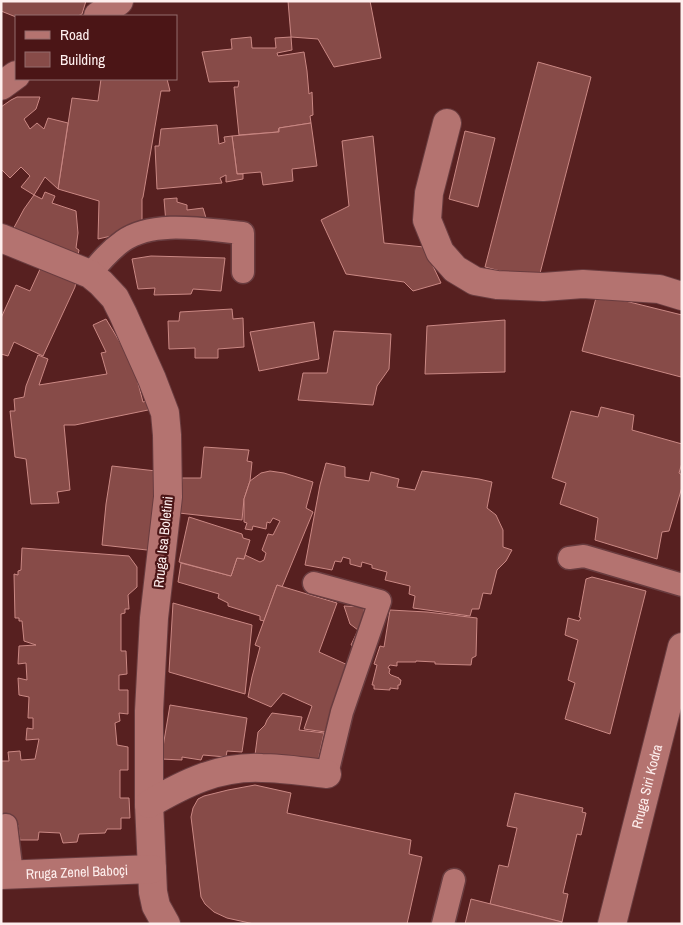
<svg xmlns="http://www.w3.org/2000/svg" width="683" height="925" font-family="'Archivo Narrow',sans-serif">
<style>
.building{fill:#874b48;stroke:#ca8884}
.lines{fill:none;stroke-linecap:round;stroke-linejoin:round}
.lane-casing{stroke:#693c3f;stroke-width:25}
.street-casing{stroke:#693c3f;stroke-width:30}
.secondary-casing{stroke:#693c3f;stroke-width:30}
.lane{stroke:#b47370;stroke-width:22}
.street{stroke:#b47370;stroke-width:28}
.secondary{stroke:#b47370;stroke-width:28}
.labels{text-anchor:middle;stroke-width:4.5;stroke-linejoin:round;paint-order:stroke}
.street-label{font-size:14px;fill:#feefee;stroke:#4b1516}
</style>
<rect width="100%" height="100%" fill="#572020"/>
<!-- building -->
<g class="building">
<polygon points="1,1 86,1 82,14 78,16 16,16 16,17 1,11"/>
<polygon points="288,1 370,1 381,58 334,67 318,39 291,37"/>
<polygon points="251,37 252,48 276,48 275,38 291,37 292,50 277,53 278,56 304,52 307,71 309,94 312,92 313,115 310,116 311,123 279,128 278,132 239,135 234,87 238,87 239,81 209,82 202,52 232,49 231,39"/>
<polygon points="538,62 591,77 538,281 485,267"/>
<polygon points="101,79 167,79 170,91 161,91 143,197 142,199 142,229 98,239 99,201 58,189 72,98 98,101"/>
<polygon points="17,97 40,97 36,109 24,119 30,129 37,123 44,129 48,118 68,123 58,189 45,177 34,195 21,187 30,176 21,167 10,178 1,169 1,107 11,100"/>
<polygon points="311,123 317,166 292,169 293,181 263,185 261,172 237,174 232,136 278,132 279,132 279,128"/>
<polygon points="217,125 219,144 225,142 224,137 232,136 237,174 243,174 243,179 226,182 226,175 220,178 222,183 157,189 155,146 159,146 161,129"/>
<polygon points="465,131 495,138 478,207 449,199"/>
<polygon points="373,136 384,243 424,247 441,283 413,291 404,282 346,274 321,220 349,206 342,141"/>
<polygon points="45,192 55,196 52,203 76,211 78,233 76,248 79,250 78,255 10,235 24,209 34,195 42,199"/>
<polygon points="177,198 177,202 187,205 187,210 203,208 206,218 166,223 164,199"/>
<polygon points="151,256 225,258 221,291 193,289 191,294 154,295 155,288 138,289 132,259"/>
<polygon points="41,267 76,281 75,287 43,356 14,342 8,356 1,354 1,318 16,285 30,291"/>
<polygon points="597,294 682,315 681,377 582,351"/>
<polygon points="232,309 233,319 243,318 244,347 218,349 218,358 195,358 195,348 169,349 168,321 179,321 180,312"/>
<polygon points="106,319 133,364 143,402 150,400 153,409 75,425 64,425 70,490 57,492 59,503 31,504 26,459 15,457 10,411 15,411 14,399 24,397 26,386 38,355 48,359 39,385 107,374 101,353 106,352 93,325"/>
<polygon points="505,320 505,372 425,374 427,326"/>
<polygon points="314,322 319,359 259,371 250,332"/>
<polygon points="334,331 391,334 389,369 377,386 373,405 298,400 303,373 327,373"/>
<polygon points="601,407 634,415 632,430 682,444 682,463 679,473 682,475 682,487 669,531 662,532 657,559 595,540 598,518 560,504 566,483 552,478 571,411 598,417"/>
<polygon points="204,447 249,450 247,461 252,462 250,481 244,499 242,520 179,513 182,478 201,478"/>
<polygon points="326,463 345,467 345,477 369,481 371,472 399,479 397,487 415,490 422,471 479,479 492,482 487,508 496,515 503,530 503,547 512,550 506,561 497,570 491,594 483,593 479,609 472,609 470,616 413,608 415,596 409,594 410,586 385,580 387,572 372,568 372,565 362,562 361,567 350,564 350,559 343,557 341,562 335,561 332,570 305,565 320,485"/>
<polygon points="112,466 165,472 156,551 102,545 106,504"/>
<polygon points="270,471 284,473 313,482 306,508 313,512 282,587 277,585 264,621 260,620 260,616 228,606 228,603 218,598 219,594 178,582 181,563 231,576 237,558 244,559 245,555 260,562 264,560 266,553 262,550 268,534 273,535 280,521 273,518 270,523 267,522 266,529 253,526 252,530 245,529 247,523 244,522 244,499 250,481 261,473"/>
<polygon points="189,517 242,534 243,538 250,540 244,559 237,558 231,576 179,562"/>
<polygon points="22,548 129,556 137,567 137,587 128,595 129,609 125,609 125,613 121,614 121,651 126,651 127,674 119,675 119,690 128,690 128,714 119,713 120,721 115,723 117,745 128,747 128,770 120,770 120,798 129,798 130,818 121,818 121,829 107,829 105,833 79,834 77,842 63,843 60,833 39,832 38,840 20,840 18,825 1,826 1,761 9,761 8,752 20,751 21,760 35,759 39,739 26,740 27,728 33,729 33,718 28,718 29,697 19,695 18,678 27,680 26,663 18,664 19,646 36,645 24,641 22,621 19,621 19,618 15,618 14,574 18,575 18,571 21,570"/>
<polygon points="592,577 646,591 610,734 565,719 575,683 568,680 578,640 565,635 568,618 579,621 581,618 579,617 586,579"/>
<polygon points="277,585 337,603 319,652 350,666 325,732 304,729 312,706 283,693 271,707 248,697 252,677 260,647 255,645"/>
<polygon points="173,603 252,625 245,694 169,672"/>
<polygon points="344,606 364,607 364,634 357,650 351,645 358,630 350,624"/>
<polygon points="390,610 427,612 477,618 476,656 472,658 471,665 435,664 435,662 416,661 416,662 397,662 397,666 390,665 389,666 388,668 390,669 389,673 391,675 399,678 399,679 401,680 400,685 398,685 398,689 390,688 390,690 374,689 374,685 372,685 377,665 374,664 380,646 384,647"/>
<polygon points="170,705 247,718 242,752 227,751 226,757 203,755 201,760 182,757 182,760 161,759"/>
<polygon points="272,713 302,717 299,730 324,733 318,760 255,755 258,732 265,725 267,720"/>
<polygon points="255,785 291,793 287,813 411,840 409,854 422,857 407,924 254,924 227,918 214,912 205,904 201,897 191,817 193,808 198,799 204,796 228,790"/>
<polygon points="515,793 583,808 582,812 586,813 581,835 577,834 563,893 568,894 562,922 490,904 499,865 508,867 517,828 507,826"/>
<polygon points="471,899 562,922 561,924 465,924"/>
</g>
<g class="lines">
<!-- lane casing -->
<g class="lane-casing">
<g id="lane">
<path d="M 90,274 C 100,262 110,250 123,241 C 154,219 207,230 243,233 L 243,272"/>
<polyline points="569,558 584,556 682,585"/>
<polyline points="314,583 380,601 342,712 327,774"/>
<polyline points="6,825 12,874"/>
<polyline points="443,924 454,880"/>
</g>
</g>
<!-- street casing -->
<g class="street-casing">
<g id="street">
<polyline points="98,16 119,1"/>
<polyline points="1,86 16,75"/>
<polyline points="447,123 429,193 427,220 440,252 455,269 475,281 497,285 543,287 583,284 659,289 682,296"/>
<polyline points="1,238 90,274 101,283 115,298 123,314 152,379 165,413 167,435 168,497 154,618 149,711 149,804 153,892 156,906 166,924"/>
<path d="M 149,804 C 185,783 219,766 262,768 C 284,768 306,772 327,774"/>
<path id="s1" d="M 1,875 L 152,869"/>
</g>
</g>
<!-- secondary casing -->
<g class="secondary-casing">
<g id="secondary">
<path id="s2" d="M 612,924 L 682,647"/>
</g>
</g>
<!-- lane -->
<use href="#lane" class="lane"/>
<!-- street -->
<use href="#street" class="street"/>
<!-- secondary -->
<use href="#secondary" class="secondary"/>
</g>
<g class="labels">
<!-- street labels -->
<g class="street-label">
<text transform="translate(163 542) rotate(-84)" y="5">Rruga Isa Boletini</text>
<text dy="5" stroke="none"><textPath href="#s2" startOffset="142">Rruga Siri Kodra</textPath></text>
<text dy="5" stroke="none"><textPath href="#s1" startOffset="76">Rruga Zenel Baboçi</textPath></text>
</g>
</g>
<!-- border -->
<rect width="683" height="925" fill="none" stroke="#feefee" stroke-width="5"/>
<!-- legend -->
<rect x="15" y="15" width="162" height="65" fill="#4b1516" stroke="#936c6c"/>
<rect x="25" y="31" width="25" height="8" fill="#b47370" stroke="#936c6c"/>
<text x="60" y="40" font-size="15" fill="#feefee">Road</text>
<rect x="25" y="52" width="25" height="15" fill="#874b48" stroke="#936c6c"/>
<text x="60" y="65" font-size="15" fill="#feefee">Building</text>
</svg>
